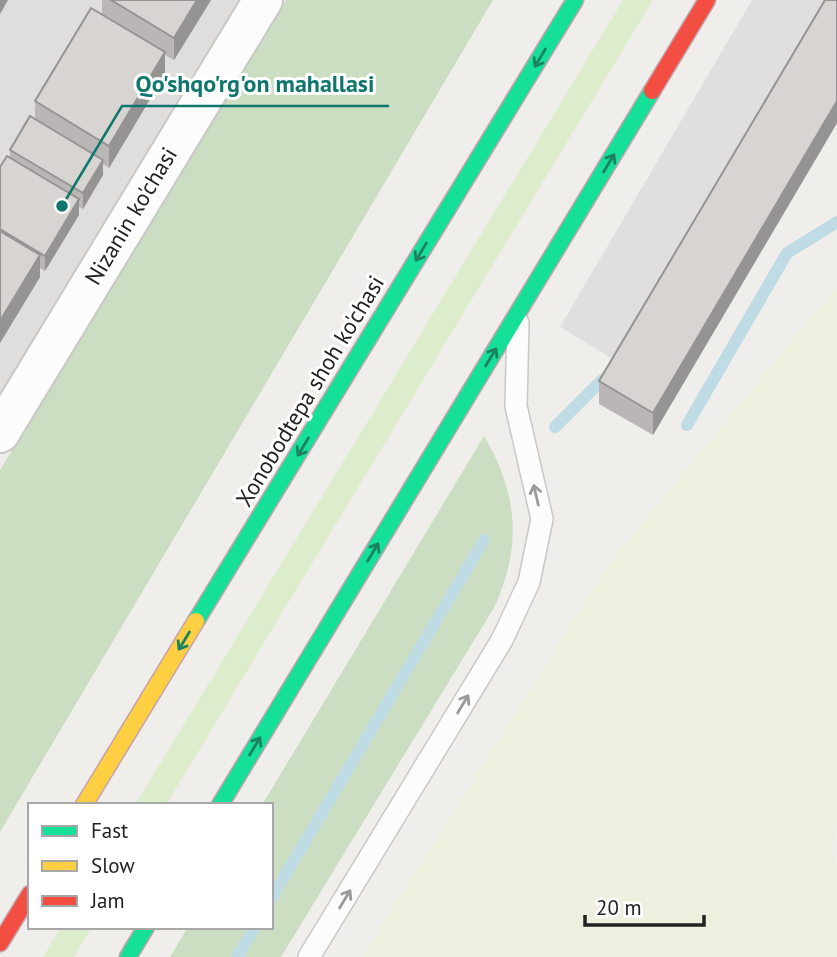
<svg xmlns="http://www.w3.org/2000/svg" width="837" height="957" font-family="'PT Sans',sans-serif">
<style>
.residential{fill:#dfdedc}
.farmland{fill:#efefdf}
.grass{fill:#ddeccb}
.forest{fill:#cbdec1}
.parking{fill:#e0dfde}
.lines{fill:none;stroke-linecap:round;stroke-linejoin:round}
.stream{stroke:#bfdbe3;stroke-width:12}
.lane-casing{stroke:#c9c8c7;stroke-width:24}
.street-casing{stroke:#c9c8c7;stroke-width:42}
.fast-casing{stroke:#c5a2ac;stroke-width:19}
.slow-casing{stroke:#c5a2ac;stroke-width:19}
.jam-casing{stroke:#c5a2ac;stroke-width:19}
.lane{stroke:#fdfcfc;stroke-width:21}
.street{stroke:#fdfcfc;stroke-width:38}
.fast{stroke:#16e098;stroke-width:16}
.slow{stroke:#ffcf43;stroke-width:16}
.jam{stroke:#f24e42;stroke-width:16}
.wall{fill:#b9b6b5}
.shaded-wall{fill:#969493}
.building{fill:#d7d4d2;stroke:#969493;stroke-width:2}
.oneway{stroke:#1c815d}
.oneway2{stroke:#9a9a9a}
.labels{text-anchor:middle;stroke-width:6;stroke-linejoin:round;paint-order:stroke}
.street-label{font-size:23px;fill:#222;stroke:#fff}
.leader{fill:none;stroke:#0f766e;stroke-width:2.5}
.callout-dot{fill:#0f766e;stroke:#fff;stroke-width:2.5}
.callout-label{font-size:24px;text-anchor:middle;font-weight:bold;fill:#0f766e;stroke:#fff;stroke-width:6;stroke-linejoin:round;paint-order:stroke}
</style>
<rect width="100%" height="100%" fill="#f0eeeb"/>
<!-- residential -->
<polygon class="residential" points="0,0 249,0 0,411"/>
<!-- farmland -->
<polygon class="farmland" points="837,286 837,817 832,847 837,876 837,957 362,957 610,563"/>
<!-- grass -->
<g class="grass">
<polygon points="623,0 653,0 166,805 135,805"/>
<polygon points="61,927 92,927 74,957 43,957"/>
</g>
<!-- forest -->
<g class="forest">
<polygon points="286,0 493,0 0,832 0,470"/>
<path d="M 484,436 C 518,493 522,546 495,606 L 281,957 L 170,957 L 188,927 L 271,927 L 271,805 L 262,805 Z"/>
</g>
<!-- parking -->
<polygon class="parking" points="752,0 837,0 623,365 560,327"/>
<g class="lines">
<!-- stream -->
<g class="stream">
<polyline points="687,425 787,253 837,222"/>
<polyline points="555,427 602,380"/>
<polyline points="271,899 484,540"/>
<polyline points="237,957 255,927"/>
</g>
<!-- lane casing -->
<g class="lane-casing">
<polyline id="lane" points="309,957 502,640 529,582 542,519 516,406 518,323"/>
</g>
<!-- street casing -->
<g class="street-casing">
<polyline id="street" points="0,433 263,0"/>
</g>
<!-- fast casing -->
<g class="fast-casing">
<g id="fast">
<polyline points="196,621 575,0"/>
<polyline points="220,805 652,91"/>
<polyline points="128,957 146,927"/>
</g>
</g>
<!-- slow casing -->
<g class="slow-casing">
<polyline id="slow" points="84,805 196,621"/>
</g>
<!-- jam casing -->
<g class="jam-casing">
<g id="jam">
<polyline points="652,91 707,0"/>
<polyline points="0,943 30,894"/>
</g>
</g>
<!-- lane -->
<use href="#lane" class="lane"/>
<!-- street -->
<use href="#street" class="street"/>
<!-- fast -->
<use href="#fast" class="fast"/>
<!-- slow -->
<use href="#slow" class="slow"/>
<!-- jam -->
<use href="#jam" class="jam"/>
</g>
<!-- wall -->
<g class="wall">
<polygon points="102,0 211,0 174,60 165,55 165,74 109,168 103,164 103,175 83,209 79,207 79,215 45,271 40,268 40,277 0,343 0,167 10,158 10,150 35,119 35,101 102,14"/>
<polygon points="837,0 837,123 653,435 599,404 599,381"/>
</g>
<!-- shaded-wall -->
<g class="shaded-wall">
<polygon points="0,0 8,0 0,14"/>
<polygon points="197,0 211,0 174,60 174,38"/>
<polygon points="165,52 165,74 109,168 109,146"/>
<polygon points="837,101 837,123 653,435 653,413"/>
<polygon points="103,160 103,175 83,209 83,193"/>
<polygon points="79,199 79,215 45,271 45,256"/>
<polygon points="40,255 40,277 0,343 0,321"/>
</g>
<!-- building -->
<g class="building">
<polygon points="111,0 197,0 174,38"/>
<polygon points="825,0 837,0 837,101 653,413 599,381"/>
<polygon points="91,8 165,52 109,146 35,101"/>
<polygon points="30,116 103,160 83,193 10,150"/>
<polygon points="7,156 79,199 45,256 0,229 0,167"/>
<polygon points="0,231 40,255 0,321"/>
</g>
<!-- one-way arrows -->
<defs><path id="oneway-shaft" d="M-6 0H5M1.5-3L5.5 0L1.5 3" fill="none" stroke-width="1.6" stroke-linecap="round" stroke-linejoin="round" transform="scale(1.75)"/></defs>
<g class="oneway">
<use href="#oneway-shaft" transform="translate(540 58) rotate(121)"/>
<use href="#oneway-shaft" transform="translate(609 163) rotate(-59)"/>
<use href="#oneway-shaft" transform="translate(421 252) rotate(121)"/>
<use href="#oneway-shaft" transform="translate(491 357) rotate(-59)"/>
<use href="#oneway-shaft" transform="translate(303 447) rotate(121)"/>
<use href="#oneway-shaft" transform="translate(373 552) rotate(-59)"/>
<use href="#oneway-shaft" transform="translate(184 641) rotate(121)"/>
<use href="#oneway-shaft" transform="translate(255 746) rotate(-59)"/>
</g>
<g class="oneway2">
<use href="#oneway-shaft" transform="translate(536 495) rotate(-103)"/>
<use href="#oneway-shaft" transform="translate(463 704) rotate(-59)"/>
<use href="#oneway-shaft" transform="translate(345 899) rotate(-59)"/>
</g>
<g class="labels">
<!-- street labels -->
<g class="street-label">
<text transform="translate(131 216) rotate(-59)" y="8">Nizanin ko'chasi</text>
<text transform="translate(310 391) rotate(-59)" y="8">Xonobodtepa shoh ko'chasi</text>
</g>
</g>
<!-- callouts -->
<path class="leader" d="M62 206L122 106H389"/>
<circle class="callout-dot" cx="62" cy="206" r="7"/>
<g class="callout-label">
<text x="255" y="92">Qo'shqo'rg'on mahallasi</text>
</g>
<!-- legend -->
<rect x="28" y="803" width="245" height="126" fill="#ffffff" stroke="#a7a7a7" stroke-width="2"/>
<rect x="42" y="826" width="35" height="10" fill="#16e098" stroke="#a7a7a7" stroke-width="2"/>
<text x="91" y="838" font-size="21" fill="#222222">Fast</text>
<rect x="42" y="861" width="35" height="10" fill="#ffcf43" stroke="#a7a7a7" stroke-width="2"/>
<text x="91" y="873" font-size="21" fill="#222222">Slow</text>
<rect x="42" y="896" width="35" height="10" fill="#f24e42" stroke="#a7a7a7" stroke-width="2"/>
<text x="91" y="908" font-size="21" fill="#222222">Jam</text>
<!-- scale -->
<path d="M585 915v10h119v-10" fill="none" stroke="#222222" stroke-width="3.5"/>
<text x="596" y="915" font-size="21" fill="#222222" stroke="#ffffff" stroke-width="5" paint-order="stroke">20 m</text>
</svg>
